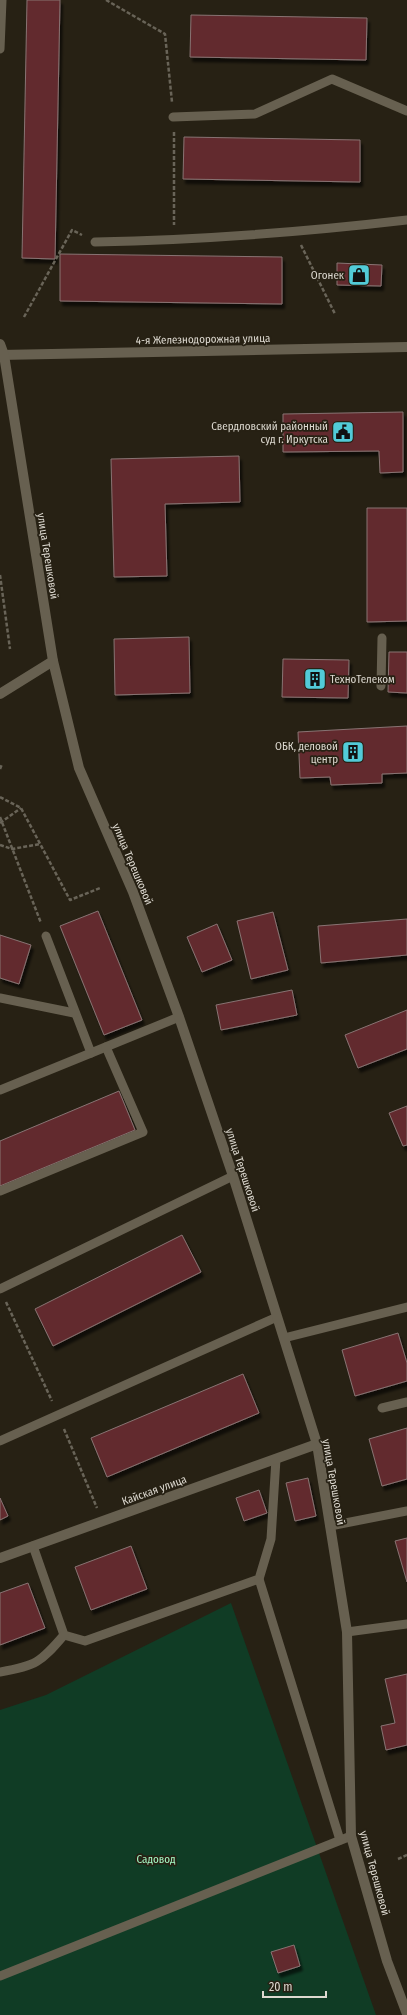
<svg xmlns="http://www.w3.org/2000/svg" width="407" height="2015" font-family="'Fira Sans Condensed',sans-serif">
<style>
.green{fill:#103c25}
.building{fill:#622c2e;stroke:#887373;filter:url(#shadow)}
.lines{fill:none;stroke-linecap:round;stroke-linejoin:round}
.path{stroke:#696458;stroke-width:2.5;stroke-dasharray:4 2;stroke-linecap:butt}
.service{stroke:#676050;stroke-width:9}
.minor{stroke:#676050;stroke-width:10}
.tertiary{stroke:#676050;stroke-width:10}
.labels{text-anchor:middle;stroke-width:3.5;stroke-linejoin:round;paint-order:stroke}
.poi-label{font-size:11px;fill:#ddd9d0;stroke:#272114;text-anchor:end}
.street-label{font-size:11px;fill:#ddd9d0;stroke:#272114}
.park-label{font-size:11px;fill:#a6fac6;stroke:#272114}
</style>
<defs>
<filter id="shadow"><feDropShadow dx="2.5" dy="4.5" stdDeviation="1" flood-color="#0009"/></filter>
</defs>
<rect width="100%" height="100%" fill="#272114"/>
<!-- green -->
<polygon class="green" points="231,1603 376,2015 0,2015 0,1710 46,1695"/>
<!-- building -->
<g class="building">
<polygon points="27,0 60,0 55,259 22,258"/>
<polygon points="191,15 367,18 366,60 190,57"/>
<polygon points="184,137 360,140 360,182 183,179"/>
<polygon points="60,254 282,257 282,304 60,301"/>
<polygon points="337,263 382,265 381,286 337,285"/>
<polygon points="403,412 403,472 380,473 379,451 283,452 283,414"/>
<polygon points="239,456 240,502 165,504 167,576 114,577 111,459"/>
<polygon points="367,508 407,508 407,621 367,622"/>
<polygon points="189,637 190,693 115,695 114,639"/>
<polygon points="389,652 407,652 407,693 388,692"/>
<polygon points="283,659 349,660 348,698 282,697"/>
<polygon points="407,726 407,773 382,774 382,783 331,785 330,777 300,778 298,732"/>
<polygon points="98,911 142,1020 104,1035 60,926"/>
<polygon points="273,912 288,970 251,979 237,921"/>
<polygon points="407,919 407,955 321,963 318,926"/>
<polygon points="217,924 232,960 202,972 187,937"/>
<polygon points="0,935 31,945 19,984 0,978"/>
<polygon points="292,990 297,1015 221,1030 216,1005"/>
<polygon points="407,1010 407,1049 358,1068 345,1035"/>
<polygon points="119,1091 135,1130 0,1186 0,1141"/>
<polygon points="407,1106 407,1145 403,1146 389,1113"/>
<polygon points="182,1235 201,1272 53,1346 35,1309"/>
<polygon points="398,1333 407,1363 407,1381 355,1396 342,1350"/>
<polygon points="243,1374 259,1413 107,1477 91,1438"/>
<polygon points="407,1428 407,1479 382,1486 369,1439"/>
<polygon points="308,1478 316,1516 295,1521 286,1483"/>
<polygon points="259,1490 267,1513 244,1521 236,1498"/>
<polygon points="0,1498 8,1516 0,1520"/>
<polygon points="407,1538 407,1582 395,1541"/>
<polygon points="131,1546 147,1589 91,1610 75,1567"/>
<polygon points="28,1583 45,1628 0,1645 0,1593"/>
<polygon points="407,1674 407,1745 386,1750 381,1726 395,1723 385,1679"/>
<polygon points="294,1945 300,1966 278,1973 271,1952"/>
</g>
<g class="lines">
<!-- path -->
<g class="path">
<polyline points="106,0 165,34 172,102"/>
<polyline points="174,132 174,225"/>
<polyline points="301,245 335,314"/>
<polyline points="24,317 72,230 82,235"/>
<polyline points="0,575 10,649"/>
<polyline points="0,769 2,764"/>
<polyline points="0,797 21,808 70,900 100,888"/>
<polyline points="0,817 41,923"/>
<polyline points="0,823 21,808"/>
<polyline points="0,845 12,849 40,844"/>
<polyline points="6,1302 52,1401"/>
<polyline points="64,1429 97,1508"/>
<polyline points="398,1859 407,1855"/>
</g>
<!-- service -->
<g class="service">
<polyline points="0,49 2,0"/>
<polyline points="173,117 255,114 332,79 407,111"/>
<path d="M 95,242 C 199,240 304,232 407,220"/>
<polyline points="381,686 382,638"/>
<polyline points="46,936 91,1053 179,1017"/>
<polyline points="0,998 74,1013"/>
<polyline points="0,1090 91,1053"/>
<polyline points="0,1191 143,1132 106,1047"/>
<polyline points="0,1289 233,1176"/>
<polyline points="284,1338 407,1307"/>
<polyline points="382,1408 407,1402"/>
<polyline points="0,1441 277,1317"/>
<polyline points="330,1526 407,1511"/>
<polyline points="33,1546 64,1635 85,1641 259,1579 271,1539 276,1459"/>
<polyline points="259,1579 340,1840"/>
<polyline points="347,1632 407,1624"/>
<path d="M 0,1672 C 36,1666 41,1662 64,1635"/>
<polyline points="0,1976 351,1836"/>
</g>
<!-- minor -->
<g class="minor">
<polyline points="0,355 407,347"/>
<polyline points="53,661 79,768 133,892 179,1017 233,1176 317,1444 347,1632 351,1836 387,1961 407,2014"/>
<polyline points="0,1558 317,1444"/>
</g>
<!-- tertiary -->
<polyline class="tertiary" points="0,344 4,355 53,661 0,694"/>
</g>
<!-- icons -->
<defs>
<g id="shop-square" transform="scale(1.15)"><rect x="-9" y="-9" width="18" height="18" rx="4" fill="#52cbd8" stroke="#272114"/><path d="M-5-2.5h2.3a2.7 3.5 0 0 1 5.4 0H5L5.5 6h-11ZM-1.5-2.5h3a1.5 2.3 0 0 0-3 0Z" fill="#111"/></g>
<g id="civic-square" transform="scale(1.15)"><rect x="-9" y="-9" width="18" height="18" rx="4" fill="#52cbd8" stroke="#272114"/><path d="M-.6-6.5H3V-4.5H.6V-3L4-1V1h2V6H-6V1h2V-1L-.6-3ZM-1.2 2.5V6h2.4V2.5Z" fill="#111"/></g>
<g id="building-square" transform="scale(1.15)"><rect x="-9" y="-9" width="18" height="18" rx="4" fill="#52cbd8" stroke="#272114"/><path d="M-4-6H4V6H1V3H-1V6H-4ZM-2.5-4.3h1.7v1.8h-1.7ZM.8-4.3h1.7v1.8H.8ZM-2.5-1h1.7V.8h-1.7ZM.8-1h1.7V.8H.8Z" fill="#111"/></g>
</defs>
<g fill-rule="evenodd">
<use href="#shop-square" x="359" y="275"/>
<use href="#civic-square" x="343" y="432"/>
<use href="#building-square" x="315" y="679"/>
<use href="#building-square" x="353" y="752"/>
</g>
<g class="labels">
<!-- poi labels -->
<g class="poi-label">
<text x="344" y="279">Огонек</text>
<text x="328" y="430">Свердловский районный<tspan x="328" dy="13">суд г. Иркутска</tspan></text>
<text x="330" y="683" text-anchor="start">ТехноТелеком</text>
<text x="338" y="750">ОБК, деловой<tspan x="338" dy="13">центр</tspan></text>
</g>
<!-- street labels -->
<g class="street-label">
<text transform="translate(203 339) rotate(-1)" y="4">4-я Железнодорожная улица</text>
<text transform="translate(48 556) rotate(81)" y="4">улица Терешковой</text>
<text transform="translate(133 864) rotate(67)" y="4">улица Терешковой</text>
<text transform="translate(243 1170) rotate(72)" y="4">улица Терешковой</text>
<text transform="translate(334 1482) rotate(80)" y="4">улица Терешковой</text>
<text transform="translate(154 1490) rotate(-20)" y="4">Кайская улица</text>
<text transform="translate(375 1873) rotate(75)" y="4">улица Терешковой</text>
</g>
<!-- park labels -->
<g class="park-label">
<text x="156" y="1863">Садовод</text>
</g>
</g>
<!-- scale -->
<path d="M263 1991v6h63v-6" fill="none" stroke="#ddd9d0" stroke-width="2"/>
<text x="269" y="1991" font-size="12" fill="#ddd9d0" stroke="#272114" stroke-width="3" paint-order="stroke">20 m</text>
</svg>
